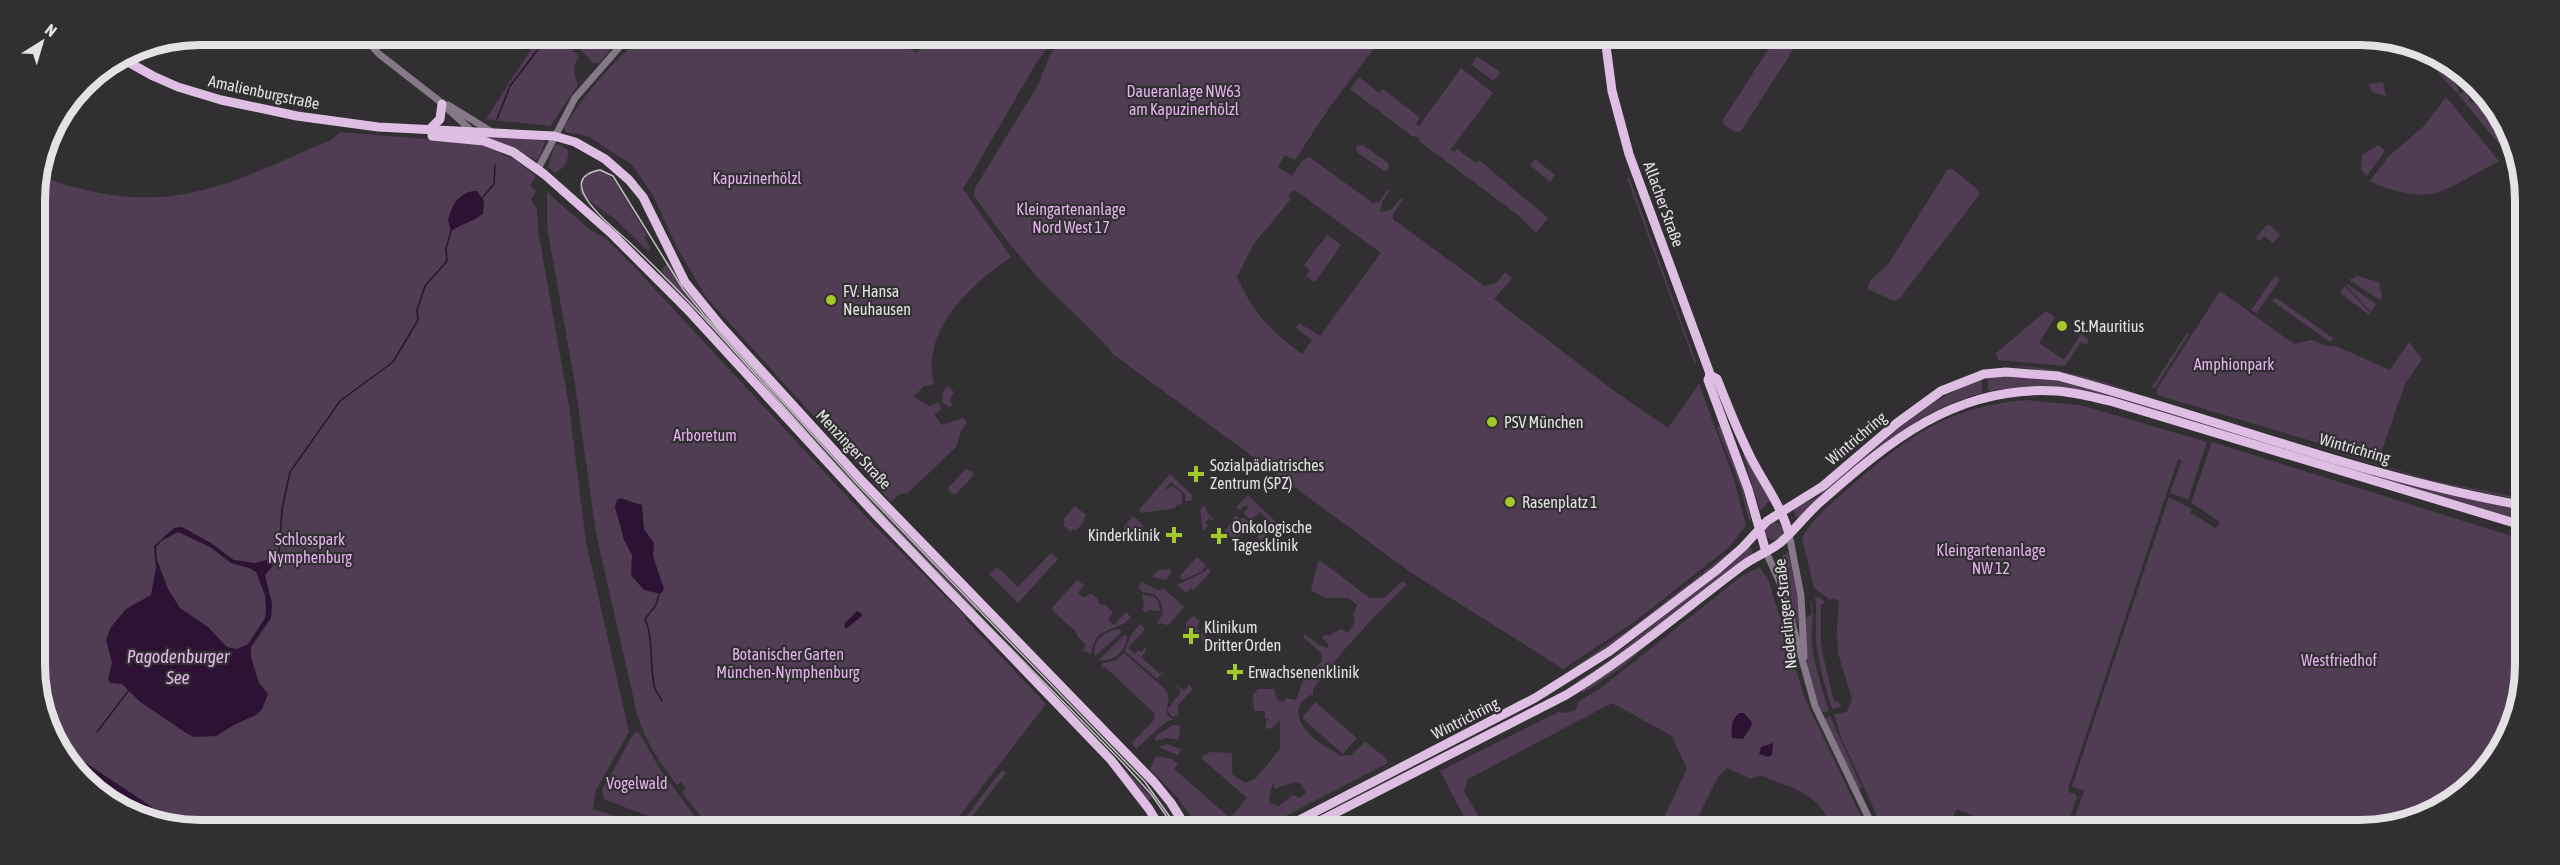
<svg xmlns="http://www.w3.org/2000/svg" width="2560" height="865" font-family="'Asap Condensed',sans-serif">
<style>
.green{fill:#503d54;fill-rule:evenodd}
.water{fill:#2e1233;fill-rule:evenodd}
.lines{fill:none;stroke-linecap:round;stroke-linejoin:round}
.stream{stroke:#2e1233;stroke-width:1.5}
.minor{stroke:#867889;stroke-width:7}
.major{stroke:#debfe3;stroke-width:9}
.tram{stroke:#c1bfc1;stroke-width:1.5}
.poi-dot{fill:#a2c927;stroke:#312f31;stroke-width:2}
.labels{text-anchor:middle;stroke-width:4.5;stroke-linejoin:round;paint-order:stroke}
.park-label{font-size:16px;fill:#e6b2ef;stroke:#312f31}
.street-label{font-size:16px;fill:#e4e2e4;stroke:#312f31}
.poi-label{font-size:16px;fill:#e4e2e4;stroke:#312f31;text-anchor:start}
.water-label{font-size:18px;font-style:italic;fill:#e9b6f2;stroke:#312f31}
.rim{fill:none;stroke:#e4e2e4;stroke-width:8}
</style>
<rect width="100%" height="100%" fill="#312f31"/>
<!-- green -->
<g class="green">
<path d="M 540,35 L 558,35 L 579,56 C 572,66 574,74 578,85 L 550,126 L 486,119 Z"/>
<polygon points="567,35 621,36 599,63 593,63"/>
<path d="M 643,36 L 892,36 L 916,53 L 926,43 L 934,42 L 939,36 L 1056,37 L 1038,60 L 963,189 L 1011,257 C 971,284 920,331 934,384 L 923,387 L 913,397 L 930,406 L 939,402 L 941,410 L 934,414 L 942,425 L 963,418 L 967,422 L 961,432 L 956,447 L 908,493 L 900,494 L 891,502 L 706,297 L 676,246 L 653,195 L 632,165 L 588,136 L 566,132 L 564,127 C 586,92 612,63 643,36 Z"/>
<path d="M 1061,37 L 1382,38 L 1329,108 L 1295,160 L 1285,155 L 1278,167 L 1292,176 L 1302,161 L 1309,157 L 1373,203 L 1379,202 L 1388,189 L 1390,190 L 1382,202 L 1380,212 L 1391,210 L 1401,198 L 1403,200 L 1393,214 L 1393,219 L 1484,286 L 1496,283 L 1505,272 L 1512,278 L 1494,299 L 1613,390 L 1668,428 L 1699,384 L 1734,479 L 1746,526 L 1728,548 L 1633,623 L 1563,669 L 1413,574 L 1110,352 L 1111,350 L 1038,278 L 1008,242 L 974,196 L 975,188 L 1038,85 L 1050,55 ZM 1295,190 L 1381,253 L 1320,336 L 1299,323 L 1296,328 L 1312,340 L 1302,354 C 1270,331 1254,314 1237,277 L 1253,245 L 1290,200 L 1289,194 Z"/>
<polygon points="1775,39 1800,39 1741,131 1736,132 1723,124 1724,118"/>
<polygon points="1477,56 1501,73 1493,81 1472,65"/>
<polygon points="1461,68 1493,93 1450,150 1454,152 1457,149 1476,163 1479,160 1548,218 1536,233 1518,215 1419,141 1420,138 1412,136 1350,89 1359,77 1379,93 1383,89 1420,118 1416,124 1419,126"/>
<polygon points="2443,68 2446,77 2456,73 2469,81 2457,87 2459,92 2457,93 2438,73"/>
<polygon points="2383,82 2386,96 2372,92 2369,84"/>
<polygon points="2475,87 2476,89 2467,94 2471,103 2487,97 2508,139 2505,144 2514,151 2508,155 2458,94"/>
<path d="M 2446,97 L 2499,161 C 2479,171 2460,184 2439,192 C 2421,199 2386,190 2370,181 L 2389,156 L 2424,126 Z"/>
<path d="M 340,132 L 475,143 L 501,149 L 501,154 L 514,159 L 536,176 L 530,186 L 536,191 L 531,200 L 537,209 L 538,230 L 569,406 L 586,542 L 629,732 L 596,790 L 593,809 L 647,826 L 157,825 L 76,774 L 38,697 L 35,190 L 38,174 C 55,183 77,188 95,192 C 188,212 248,174 331,140 Z"/>
<polygon points="486,137 543,139 545,142 539,158 535,160 513,148"/>
<path d="M 558,144 L 568,150 C 570,158 563,170 555,173 L 548,167 L 555,145 Z"/>
<polygon points="1358,145 1363,145 1388,163 1389,169 1384,171 1357,152 1356,148"/>
<polygon points="2378,145 2385,151 2367,176 2361,170 2362,155"/>
<polygon points="1535,159 1555,175 1550,182 1530,165"/>
<path d="M 602,169 L 613,179 L 647,235 L 645,237 L 650,248 L 648,251 L 616,220 L 580,194 C 579,179 587,169 602,169 Z"/>
<polygon points="1952,169 1977,189 1980,194 1899,299 1894,301 1868,289 1869,282 1889,263 1947,170"/>
<polygon points="1629,177 1696,362 1695,364 1627,178"/>
<path d="M 547,192 L 590,230 L 605,238 L 640,273 L 870,521 L 966,617 L 965,619 L 1046,704 L 951,827 L 708,826 L 682,792 L 686,788 L 681,782 L 677,785 C 660,763 645,741 637,714 L 596,533 L 575,384 L 547,227 Z"/>
<polygon points="2270,225 2280,235 2273,243 2264,236 2260,241 2256,238 2266,226"/>
<polygon points="1327,235 1341,245 1315,282 1306,276 1310,270 1304,265"/>
<polygon points="668,262 1005,633 1004,634 979,608 974,613 874,510 660,276 659,273 666,280 669,279 661,271"/>
<polygon points="2275,276 2280,280 2256,313 2251,310"/>
<polygon points="2357,276 2379,282 2382,297 2380,300 2349,280"/>
<polygon points="2347,284 2376,304 2371,312 2346,285"/>
<polygon points="2345,286 2370,313 2369,315 2340,293"/>
<polygon points="2220,291 2294,344 2312,340 2326,346 2336,346 2390,370 2409,342 2422,359 2405,384 2378,461 2157,395 2157,389"/>
<polygon points="2275,297 2333,338 2330,342 2272,301"/>
<polygon points="2046,311 2055,317 2039,343 2064,360 2081,334 2089,340 2086,345 2081,342 2065,366 1998,360 1996,353"/>
<polygon points="2187,333 2189,334 2155,388 2152,387"/>
<path d="M 2009,366 C 2054,365 2095,380 2138,393 L 2060,372 Z"/>
<path d="M 2012,376 L 2051,378 L 2521,509 L 2521,521 L 2110,397 C 2062,387 2037,384 1988,391 L 1988,378 Z"/>
<path d="M 1982,380 L 1982,393 C 1929,407 1890,438 1849,473 C 1831,488 1813,502 1797,519 L 1793,509 L 1817,497 L 1833,482 C 1880,443 1923,399 1982,380 Z"/>
<polygon points="948,386 954,392 950,399 952,405 949,407 942,402 943,391"/>
<path d="M 2025,400 L 2080,405 L 2207,442 L 2188,500 L 2170,493 L 2182,460 L 2178,459 L 2068,789 L 2070,793 L 2074,793 L 2077,797 L 2066,829 L 2004,829 L 1957,809 L 1946,829 L 1883,829 L 1841,737 L 1834,714 L 1847,712 L 1852,699 L 1838,653 L 1837,628 L 1839,602 L 1834,598 L 1830,600 L 1814,588 L 1802,538 C 1812,519 1833,502 1851,486 C 1908,437 1947,407 2025,400 Z"/>
<polygon points="2209,414 2434,481 2521,498 2521,500 2434,482"/>
<polygon points="1720,426 1742,486 1751,519 1749,521 1740,486 1717,427"/>
<polygon points="2212,442 2511,536 2516,555 2521,555 2520,708 2498,757 2461,796 2370,830 2071,829 2084,791 2072,786 2169,497 2192,509 2190,513 2216,528 2220,522 2191,503"/>
<polygon points="1744,454 1772,499 1760,510 1743,455"/>
<polygon points="966,469 973,472 973,476 957,493 952,494 948,488"/>
<polygon points="1170,474 1193,496 1191,501 1185,501 1185,494 1171,482 1164,490 1173,486 1182,494 1182,504 1176,505 1176,508 1142,513 1139,510"/>
<polygon points="1248,495 1276,522 1261,541 1257,537 1270,521 1260,512 1251,520 1243,513 1248,508 1246,505 1241,508 1241,511 1236,507"/>
<polygon points="1204,505 1207,512 1213,519 1213,521 1209,518 1205,523 1208,526 1203,532 1200,510"/>
<polygon points="1075,506 1086,515 1084,518 1085,520 1076,531 1074,529 1071,532 1063,525 1065,522 1063,520"/>
<polygon points="1236,515 1240,519 1243,517 1250,523 1235,541 1224,532"/>
<polygon points="1133,516 1143,525 1143,538 1142,534 1134,533 1127,539 1122,540 1120,538 1126,531 1123,528"/>
<circle cx="1774" cy="531" r="9"/>
<polygon points="1750,546 1753,554 1616,659 1577,684 1576,682 1608,661"/>
<polygon points="1788,552 1799,605 1797,625 1774,562"/>
<polygon points="1051,553 1058,559 1018,603 989,574 997,567 1018,587"/>
<polygon points="1727,554 1728,555 1641,624 1570,673 1569,671 1639,622"/>
<polygon points="1197,557 1206,566 1201,572 1183,580 1179,577"/>
<path d="M 1321,561 L 1370,598 L 1384,598 L 1402,581 L 1407,584 C 1373,617 1341,651 1313,689 L 1313,694 C 1286,706 1301,730 1320,743 C 1327,748 1334,750 1340,756 L 1351,755 L 1365,742 L 1385,757 L 1388,763 L 1264,827 L 1207,827 L 1193,819 L 1177,797 L 1150,769 L 1156,756 L 1172,759 L 1178,764 L 1174,769 L 1230,818 L 1247,798 L 1201,758 L 1210,752 L 1232,753 L 1232,774 L 1245,783 L 1256,778 L 1280,749 L 1280,720 L 1272,728 L 1266,729 L 1266,722 L 1269,719 L 1265,718 L 1265,711 L 1254,711 L 1253,695 L 1258,689 L 1274,689 L 1277,700 L 1284,702 L 1286,698 L 1296,700 L 1304,678 L 1322,661 L 1321,653 L 1304,638 L 1304,634 L 1319,645 L 1328,648 L 1328,643 L 1322,638 L 1324,635 L 1330,635 L 1341,629 L 1348,633 L 1355,622 L 1353,614 L 1357,605 L 1348,598 L 1326,598 L 1311,591 L 1318,562 ZM 1294,782 L 1300,783 L 1306,792 L 1304,795 L 1299,798 L 1293,795 L 1279,806 L 1270,803 L 1269,798 L 1273,783 L 1274,789 Z"/>
<path d="M 1760,567 L 1769,582 L 1805,699 L 1867,829 L 1833,829 C 1820,793 1792,788 1760,775 L 1751,779 L 1727,768 L 1718,777 L 1692,829 L 1654,828 L 1656,824 L 1660,826 L 1687,769 L 1672,736 L 1612,703 L 1468,779 L 1464,791 L 1485,828 L 1470,828 L 1440,771 L 1559,712 L 1566,713 L 1576,709 L 1578,702 L 1601,688 L 1743,575 Z"/>
<polygon points="1208,568 1211,571 1193,591 1191,588 1186,593 1177,585 1204,572"/>
<polygon points="1171,569 1171,574 1165,580 1152,577 1158,570"/>
<path d="M 1077,580 L 1084,585 L 1078,593 L 1084,598 L 1091,593 L 1098,599 L 1099,604 L 1105,605 L 1113,612 L 1108,620 L 1114,625 L 1126,612 L 1131,617 C 1116,634 1095,624 1091,654 L 1083,650 L 1086,645 L 1078,637 L 1076,632 L 1051,609 Z"/>
<path d="M 1142,582 L 1158,590 L 1164,589 L 1184,607 L 1168,625 L 1157,623 C 1166,613 1164,602 1154,594 L 1142,592 L 1138,587 Z"/>
<polygon points="1142,594 1156,598 1161,611 1149,610 1146,613 1142,609 1144,606"/>
<path d="M 1815,597 L 1820,597 L 1825,603 L 1821,605 L 1821,647 L 1834,701 L 1839,702 L 1841,707 L 1832,709 C 1826,689 1820,670 1817,649 C 1814,631 1818,615 1815,597 Z"/>
<path d="M 1811,600 C 1815,615 1811,627 1812,642 C 1814,665 1822,688 1829,711 L 1824,712 L 1821,711 C 1807,682 1805,650 1805,618 L 1812,614 L 1810,601 Z"/>
<polygon points="1193,615 1200,621 1196,628 1213,643 1210,645 1186,631 1186,623"/>
<polygon points="1140,624 1145,629 1128,648 1135,654 1138,650 1141,652 1146,647 1146,651 1141,657 1160,674 1167,669 1157,679 1125,651 1131,635"/>
<path d="M 1120,629 L 1121,633 L 1095,656 C 1091,641 1106,630 1120,629 Z"/>
<path d="M 1124,635 L 1127,636 C 1126,651 1114,662 1099,660 Z"/>
<polygon points="1644,648 1621,668 1583,693 1582,691"/>
<polygon points="1124,653 1166,690 1169,698 1166,714 1174,720 1167,721 1136,749 1132,743 1154,720 1155,714 1105,667 1103,668 1101,664 1116,660"/>
<polygon points="1016,654 1152,798 1148,801 1121,766 1015,655"/>
<polygon points="1176,684 1184,691 1189,685 1193,689 1178,705 1178,715 1172,717 1167,710 1181,692"/>
<polygon points="1315,702 1357,738 1343,754 1302,718"/>
<polygon points="1830,716 1862,788 1859,790 1824,719"/>
<polygon points="1173,725 1180,725 1179,740 1167,738 1155,741 1156,736"/>
<path d="M 638,731 L 661,771 L 702,826 C 668,826 635,811 604,799 L 602,790 L 634,733 Z"/>
<polygon points="1168,744 1182,750 1177,755 1159,747"/>
<polygon points="1002,770 1006,773 964,827 958,827"/>
</g>
<!-- water -->
<g class="water">
<path d="M 477,191 L 484,201 L 483,214 C 472,222 460,225 451,231 L 448,220 C 452,204 460,191 477,191 Z"/>
<polygon points="620,498 642,505 644,529 654,543 653,556 664,589 661,594 644,590 631,575 632,555 624,540 615,507 617,500"/>
<path d="M 182,527 L 211,543 L 234,560 L 255,563 L 274,558 L 277,551 L 282,552 L 281,556 L 265,575 L 272,603 L 271,618 L 251,647 L 251,657 L 259,683 L 268,694 L 262,709 L 256,715 L 234,725 L 216,736 L 194,737 L 186,733 L 139,701 L 122,684 L 110,683 L 108,679 L 112,663 L 106,640 L 111,627 L 126,609 L 151,595 L 156,568 L 154,546 L 174,528 ZM 178,532 L 210,547 L 231,563 L 249,568 L 256,572 L 265,595 L 266,613 L 265,618 L 248,644 L 237,649 L 227,647 L 208,627 L 180,608 L 168,589 L 157,560 L 156,547 L 161,541 Z"/>
<polygon points="857,611 862,614 862,616 846,629 844,624"/>
<path d="M 1739,713 L 1744,713 L 1752,722 L 1751,727 L 1743,739 L 1732,738 C 1731,728 1731,720 1739,713 Z"/>
<polygon points="1773,743 1772,755 1768,757 1759,754 1761,747"/>
<polygon points="62,747 179,825 157,825 76,774"/>
</g>
<g class="lines">
<!-- stream -->
<g class="stream">
<polyline points="497,119 510,86 549,35"/>
<polyline points="483,197 494,184 495,165"/>
<polyline points="279,552 282,509 290,472 340,401 393,362 418,320 417,310 425,286 447,261 446,249 451,231"/>
<path d="M 659,594 L 656,605 L 645,619 C 653,635 650,665 654,685 C 655,692 660,695 662,701"/>
<polyline points="97,732 129,690"/>
</g>
<!-- minor -->
<g class="minor">
<polyline points="362,35 379,54 438,100 473,132"/>
<polyline points="448,105 492,132"/>
<polyline points="538,169 575,98 629,36"/>
<polyline points="1789,534 1801,596 1804,657"/>
<polyline points="1766,552 1782,587 1815,706 1874,829"/>
</g>
<!-- major -->
<g class="major">
<path d="M 1605,38 L 1612,91 L 1629,154 L 1709,371 L 1710,375 L 1717,379 C 1728,406 1738,433 1752,460 C 1765,485 1782,507 1789,534"/>
<polyline points="121,58 153,76 178,87 221,100 297,116 378,127 554,136 575,142 605,159 629,180 643,197 685,282 720,325 862,481 1154,782 1171,803 1186,827"/>
<polyline points="429,130 440,119 442,104"/>
<polyline points="432,136 484,141 513,152 544,174 613,235 687,309 876,515 1111,760 1149,809 1160,827"/>
<polyline points="1710,375 1708,380 1748,489 1766,552"/>
<path d="M 1284,828 L 1535,698 L 1610,651 L 1717,570 L 1743,547 L 1767,521 L 1823,486 L 1897,423 L 1941,391 L 1984,374 L 2006,372 L 2058,376 C 2212,417 2363,477 2521,505"/>
<path d="M 1306,828 L 1566,695 C 1629,657 1683,610 1742,566 C 1754,557 1768,552 1780,543 C 1794,531 1805,516 1818,504 C 1889,441 1956,385 2056,391 C 2074,392 2092,397 2110,401 L 2521,525"/>
</g>
<!-- tram -->
<path class="tram" d="M 1174,827 L 1151,794 L 1123,763 C 1034,671 942,581 856,487 C 780,405 709,317 628,241 C 615,229 550,179 600,170 L 613,176 L 683,289 L 704,315 L 858,485 L 1145,782 L 1177,827"/>
</g>
<!-- markers -->
<g class="poi-dot">
<circle cx="831" cy="300" r="6"/>
<circle cx="2062" cy="326" r="6"/>
<circle cx="1492" cy="422" r="6"/>
<path d="M1193 465h6v6h6v6h-6v6h-6v-6h-6v-6h6z"/>
<circle cx="1510" cy="502" r="6"/>
<path d="M1171 526h6v6h6v6h-6v6h-6v-6h-6v-6h6z"/>
<path d="M1216 527h6v6h6v6h-6v6h-6v-6h-6v-6h6z"/>
<path d="M1188 627h6v6h6v6h-6v6h-6v-6h-6v-6h6z"/>
<path d="M1232 663h6v6h6v6h-6v6h-6v-6h-6v-6h6z"/>
</g>
<g class="labels">
<!-- park labels -->
<g class="park-label">
<text x="1184" y="97">Daueranlage NW63<tspan x="1184" dy="18">am Kapuzinerhölzl</tspan></text>
<text x="757" y="184">Kapuzinerhölzl</text>
<text x="1071" y="215">Kleingartenanlage<tspan x="1071" dy="18">Nord West 17</tspan></text>
<text x="2234" y="370">Amphionpark</text>
<text x="705" y="441">Arboretum</text>
<text x="310" y="545">Schlosspark<tspan x="310" dy="18">Nymphenburg</tspan></text>
<text x="1991" y="556">Kleingartenanlage<tspan x="1991" dy="18">NW 12</tspan></text>
<text x="788" y="660">Botanischer Garten<tspan x="788" dy="18">München-Nymphenburg</tspan></text>
<text x="2339" y="666">Westfriedhof</text>
<text x="637" y="789">Vogelwald</text>
</g>
<!-- street labels -->
<g class="street-label">
<text transform="translate(264 92) rotate(12)" y="6">Amalienburgstraße</text>
<text transform="translate(1664 204) rotate(70)" y="6">Allacher Straße</text>
<text transform="translate(1856 438) rotate(-40)" y="6">Wintrichring</text>
<text transform="translate(2355 448) rotate(16)" y="6">Wintrichring</text>
<text transform="translate(854 449) rotate(47)" y="6">Menzinger Straße</text>
<text transform="translate(1785 614) rotate(-96)" y="6">Nederlinger Straße</text>
<text transform="translate(1465 718) rotate(-27)" y="6">Wintrichring</text>
</g>
<!-- poi labels -->
<g class="poi-label">
<text x="843" y="297">FV. Hansa<tspan x="843" dy="18">Neuhausen</tspan></text>
<text x="2074" y="332">St.Mauritius</text>
<text x="1504" y="428">PSV München</text>
<text x="1210" y="471">Sozialpädiatrisches<tspan x="1210" dy="18">Zentrum (SPZ)</tspan></text>
<text x="1522" y="508">Rasenplatz 1</text>
<text x="1232" y="533">Onkologische<tspan x="1232" dy="18">Tagesklinik</tspan></text>
<text x="1160" y="541" text-anchor="end">Kinderklinik</text>
<text x="1204" y="633">Klinikum<tspan x="1204" dy="18">Dritter Orden</tspan></text>
<text x="1248" y="678">Erwachsenenklinik</text>
</g>
<!-- water labels -->
<g class="water-label">
<text x="178" y="663">Pagodenburger<tspan x="178" dy="21">See</tspan></text>
</g>
</g>
<!-- crop -->
<path d="M0 0H2560V865H0ZM200 45H2360A155 155 0 0 1 2515 200V665A155 155 0 0 1 2360 820H200A155 155 0 0 1 45 665V200A155 155 0 0 1 200 45Z" fill="#312f31" fill-rule="evenodd"/>
<path class="rim" d="M200 45H2360A155 155 0 0 1 2515 200V665A155 155 0 0 1 2360 820H200A155 155 0 0 1 45 665V200A155 155 0 0 1 200 45Z"/>
<!-- north arrow -->
<g transform="translate(42 42) rotate(37)" stroke="#312f31" stroke-width="4.5" paint-order="stroke">
<path d="M0-4.5L10 22L0 15L-10 22Z" fill="#e4e2e4"/>
<text y="-9" font-size="16" font-weight="bold" text-anchor="middle" fill="#e4e2e4">N</text>
</g>
</svg>
